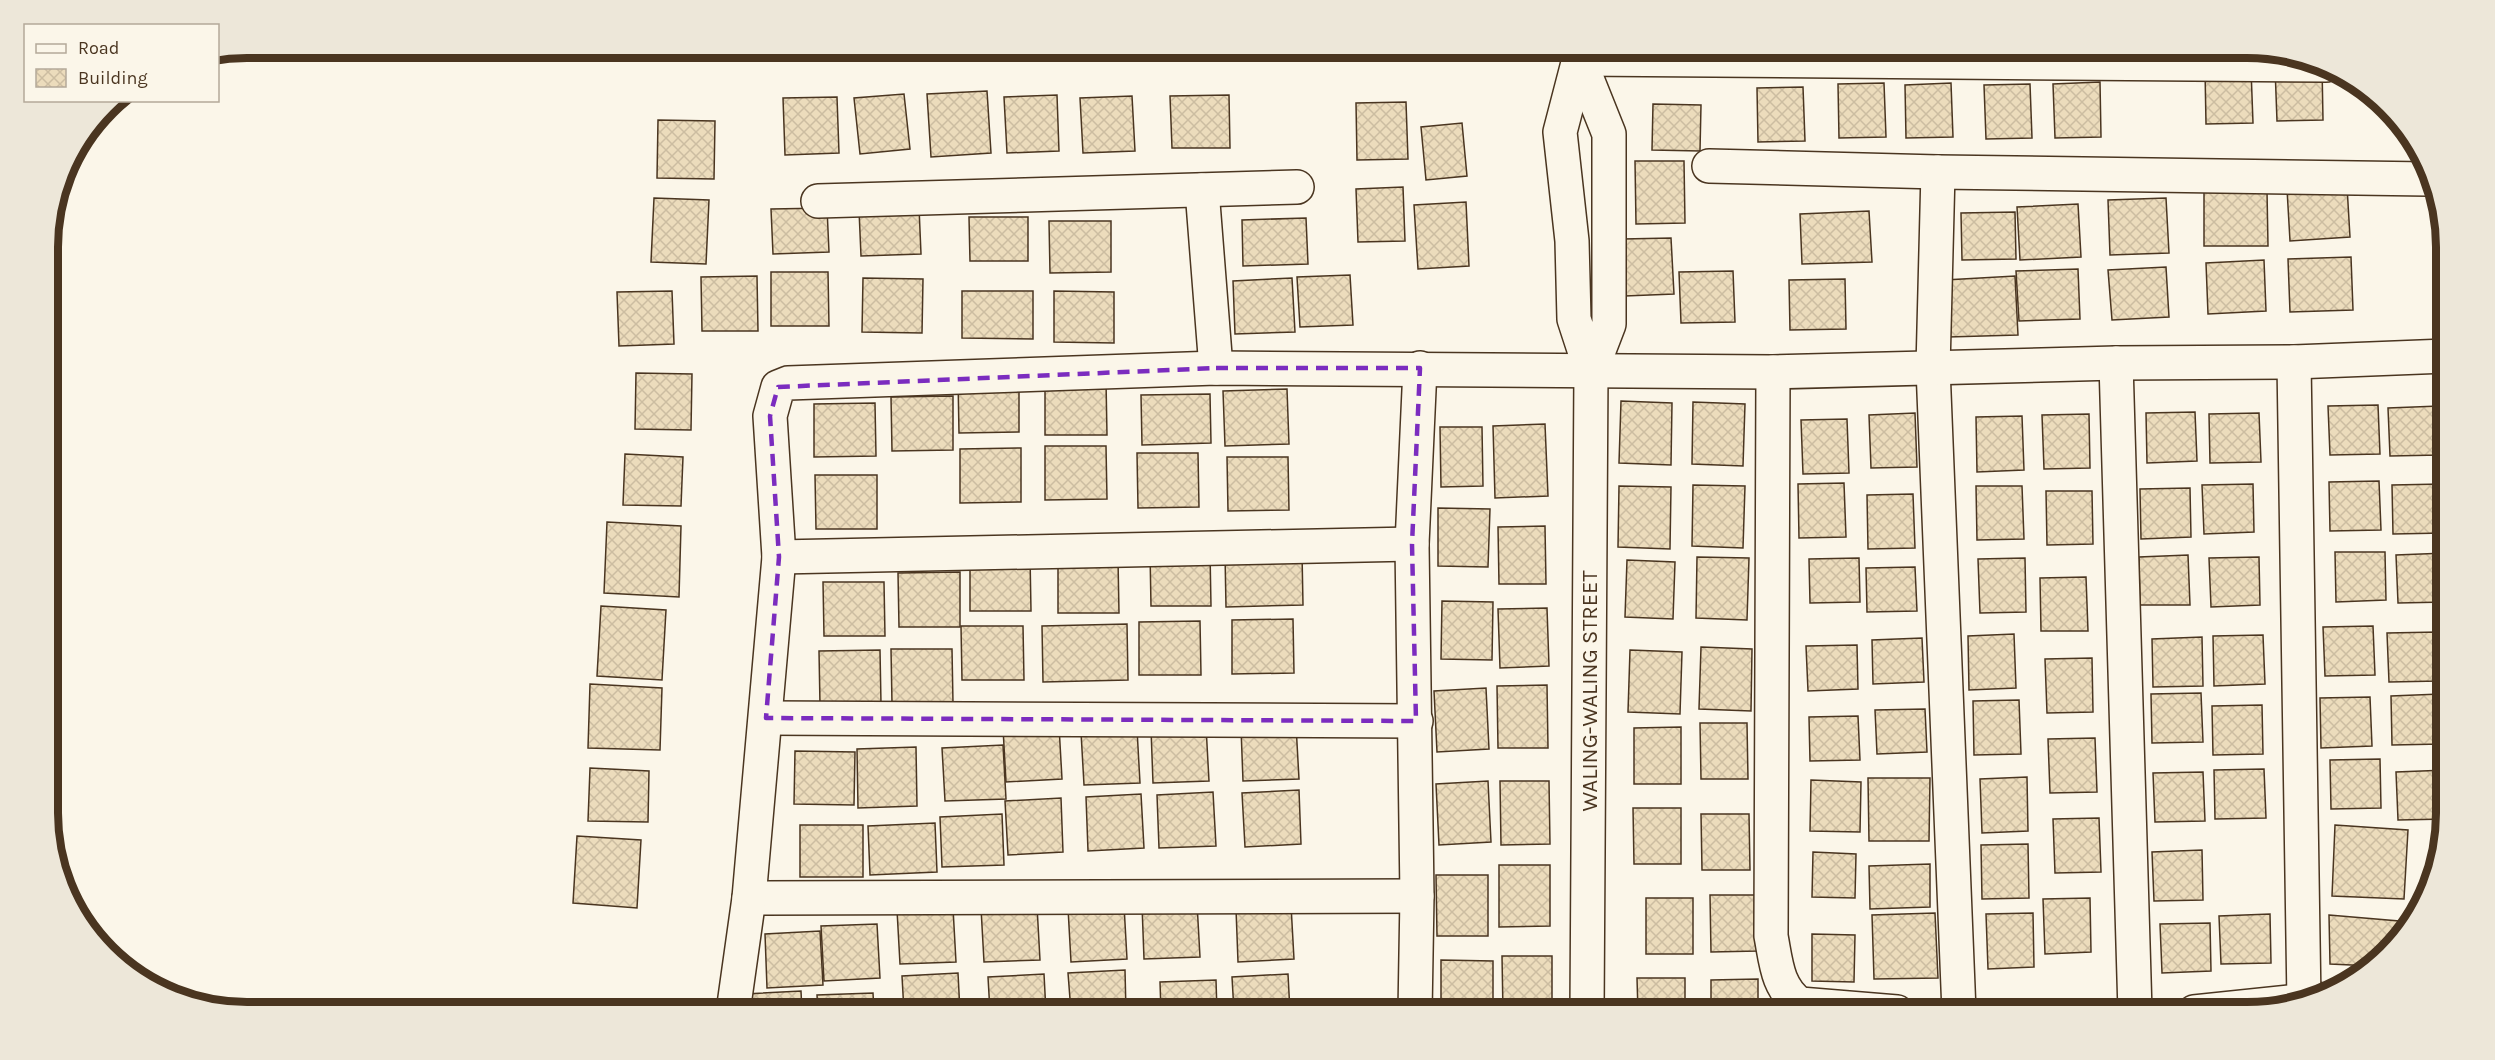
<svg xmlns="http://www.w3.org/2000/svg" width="2495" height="1060" font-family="Karla,sans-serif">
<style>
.building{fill:url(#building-cross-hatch);stroke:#4a3520;stroke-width:1.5}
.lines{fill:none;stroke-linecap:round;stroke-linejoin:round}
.minor-casing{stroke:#4a3520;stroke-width:36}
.minor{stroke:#fbf6e9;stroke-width:33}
.marked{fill:none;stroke:#7b2cbf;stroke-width:4.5;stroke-dasharray:12 8;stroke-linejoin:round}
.labels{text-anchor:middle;stroke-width:4.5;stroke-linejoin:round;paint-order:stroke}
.street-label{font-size:22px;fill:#4a3520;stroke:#fbf6e9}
.rim{fill:none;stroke:#4a3520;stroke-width:8}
</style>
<defs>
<pattern id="building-cross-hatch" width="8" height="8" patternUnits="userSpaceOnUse" patternTransform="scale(1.5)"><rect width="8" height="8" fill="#ecdcbc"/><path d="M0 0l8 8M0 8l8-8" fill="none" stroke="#ccbda1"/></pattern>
</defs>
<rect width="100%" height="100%" fill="#fbf6e9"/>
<!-- building -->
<g class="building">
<polygon points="2322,66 2323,120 2277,121 2275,67"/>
<polygon points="2251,69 2253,123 2206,124 2205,70"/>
<polygon points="2100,82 2101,137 2055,138 2053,84"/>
<polygon points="1884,83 1886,137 1839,138 1838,84"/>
<polygon points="1951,83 1953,137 1906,138 1905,85"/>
<polygon points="2030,84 2032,138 1986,139 1984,85"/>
<polygon points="1803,87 1805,141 1758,142 1757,88"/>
<polygon points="987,91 991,153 931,157 927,94"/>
<polygon points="904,94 910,149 860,154 854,98"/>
<polygon points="1057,95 1059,151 1007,153 1004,97"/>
<polygon points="1229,95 1230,148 1172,148 1170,96"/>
<polygon points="1132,96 1135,151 1083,153 1080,98"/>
<polygon points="837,97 839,153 785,155 783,98"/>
<polygon points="1406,102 1408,159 1357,160 1356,103"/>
<polygon points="1653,104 1701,105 1700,151 1652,150"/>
<polygon points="658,120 715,121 714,179 657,178"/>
<polygon points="1462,123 1467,176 1426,180 1421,127"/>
<polygon points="1635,161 1684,161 1685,223 1636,224"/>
<polygon points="2347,186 2350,237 2290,241 2287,189"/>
<polygon points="1403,187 1405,241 1358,242 1356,189"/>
<polygon points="2267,191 2268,246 2204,246 2204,192"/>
<polygon points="654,198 709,200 706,264 651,262"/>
<polygon points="2166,198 2169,253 2110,255 2108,200"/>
<polygon points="1466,202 1469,266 1418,269 1414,205"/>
<polygon points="2078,204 2081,257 2020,260 2017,207"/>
<polygon points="919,207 921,254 861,256 859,210"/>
<polygon points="827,208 829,252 773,254 771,209"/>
<polygon points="1869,211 1872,262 1802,264 1800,214"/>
<polygon points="2015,212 2016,259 1962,260 1961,213"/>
<polygon points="969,217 1028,217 1028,261 970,261"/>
<polygon points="1306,218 1308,264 1243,266 1242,220"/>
<polygon points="1049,221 1111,221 1111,272 1050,273"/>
<polygon points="1671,238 1674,294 1625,296 1623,239"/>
<polygon points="2351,257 2353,310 2290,312 2288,259"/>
<polygon points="2264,260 2266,311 2208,314 2206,263"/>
<polygon points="2166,267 2169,317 2112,320 2108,270"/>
<polygon points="2078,269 2080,319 2019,321 2016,271"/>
<polygon points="1733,271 1735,322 1681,323 1679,272"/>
<polygon points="771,272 828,272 829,326 771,326"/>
<polygon points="1350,275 1353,325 1300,327 1297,277"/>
<polygon points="757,276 758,331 702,331 701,277"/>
<polygon points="2015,276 2018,335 1948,337 1945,280"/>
<polygon points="863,278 923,279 922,333 862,332"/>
<polygon points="1292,278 1295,332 1235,334 1233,281"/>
<polygon points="1845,279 1846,329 1790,330 1789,280"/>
<polygon points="672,291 674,344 619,346 617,292"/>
<polygon points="962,291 1033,291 1033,339 962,338"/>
<polygon points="1054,291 1114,292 1114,343 1054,342"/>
<polygon points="636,373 692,374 691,430 635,429"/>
<polygon points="1019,378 1019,432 959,433 958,379"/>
<polygon points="1045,381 1106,381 1107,435 1045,435"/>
<polygon points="1287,389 1289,444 1225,446 1223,391"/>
<polygon points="1210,394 1211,443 1142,445 1141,395"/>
<polygon points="953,396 953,450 892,451 891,397"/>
<polygon points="1621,401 1672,403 1671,465 1619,463"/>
<polygon points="1693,402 1745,404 1743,466 1692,464"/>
<polygon points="875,403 876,456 814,457 814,404"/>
<polygon points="2378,405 2380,454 2330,455 2328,406"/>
<polygon points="2439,406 2440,455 2390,456 2388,408"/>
<polygon points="2195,412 2197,461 2147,463 2146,413"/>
<polygon points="1915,413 1917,467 1871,468 1869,415"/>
<polygon points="2259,413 2261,462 2210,463 2209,414"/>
<polygon points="2089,414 2090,468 2044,469 2042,415"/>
<polygon points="2022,416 2024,470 1977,472 1976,417"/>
<polygon points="1847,419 1849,473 1803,474 1801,420"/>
<polygon points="1545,424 1548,496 1495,498 1493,426"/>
<polygon points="1440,427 1482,427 1483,486 1441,487"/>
<polygon points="1045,446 1106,446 1107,499 1045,500"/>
<polygon points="1021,448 1021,502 960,503 960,449"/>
<polygon points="1137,453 1198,453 1199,507 1138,508"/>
<polygon points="625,454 683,457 681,506 623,505"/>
<polygon points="1227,457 1288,457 1289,510 1228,511"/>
<polygon points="815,475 877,475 877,529 816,529"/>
<polygon points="2379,481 2381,530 2330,531 2329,482"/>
<polygon points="1844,483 1846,537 1799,538 1798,484"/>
<polygon points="2253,484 2254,532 2204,534 2202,485"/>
<polygon points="2442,484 2444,533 2393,534 2392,485"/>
<polygon points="1693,485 1745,486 1743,548 1692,546"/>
<polygon points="1619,486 1671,487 1670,549 1618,547"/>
<polygon points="1976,486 2022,486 2024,539 1977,540"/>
<polygon points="2190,488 2191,537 2141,539 2140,489"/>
<polygon points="2046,491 2092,491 2093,544 2047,545"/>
<polygon points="1913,494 1915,548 1868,549 1867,495"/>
<polygon points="1438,508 1490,509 1488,567 1438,566"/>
<polygon points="607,522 681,526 679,597 604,593"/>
<polygon points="1545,526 1546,584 1499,584 1498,527"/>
<polygon points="1150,552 1210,552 1211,606 1151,606"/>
<polygon points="2335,552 2385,552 2386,600 2336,602"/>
<polygon points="1302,553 1303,605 1226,607 1225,554"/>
<polygon points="2446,553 2446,602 2398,603 2396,555"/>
<polygon points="2188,555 2190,605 2140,605 2139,557"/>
<polygon points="1030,556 1031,611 970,611 970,557"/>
<polygon points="1697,557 1749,558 1747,620 1696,618"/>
<polygon points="2259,557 2260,605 2211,607 2209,558"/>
<polygon points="1859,558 1860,602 1810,603 1809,559"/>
<polygon points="2025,558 2026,612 1980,613 1978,559"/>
<polygon points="1058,559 1118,559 1119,613 1058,613"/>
<polygon points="1627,560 1675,562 1673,619 1625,617"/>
<polygon points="1915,567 1917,611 1867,612 1866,568"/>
<polygon points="960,572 960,627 899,627 898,573"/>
<polygon points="2086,577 2088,631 2041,631 2040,578"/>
<polygon points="823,582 884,582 885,636 824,636"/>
<polygon points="1442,601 1493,602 1492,660 1441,659"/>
<polygon points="601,606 666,610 662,680 597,676"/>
<polygon points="1547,608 1549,666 1500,668 1498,609"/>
<polygon points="1293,619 1294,673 1232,674 1232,620"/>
<polygon points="1200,621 1201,675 1139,675 1139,622"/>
<polygon points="1127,624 1128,680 1043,682 1042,626"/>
<polygon points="961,626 1023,626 1024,680 962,680"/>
<polygon points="2373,626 2375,675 2325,676 2323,627"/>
<polygon points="2438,632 2439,681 2389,682 2387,633"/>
<polygon points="2014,634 2016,688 1969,690 1968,636"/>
<polygon points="2263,635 2265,684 2214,686 2213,636"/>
<polygon points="2202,637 2203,686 2153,687 2152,639"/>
<polygon points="1922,638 1924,682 1873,684 1872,640"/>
<polygon points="1857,645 1858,689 1808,691 1806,646"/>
<polygon points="1701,647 1752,649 1751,711 1699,709"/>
<polygon points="891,649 952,649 953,703 892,704"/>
<polygon points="880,650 881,704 820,705 819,651"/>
<polygon points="1630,650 1682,652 1680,714 1628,712"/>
<polygon points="2092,658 2093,712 2047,713 2045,659"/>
<polygon points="590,684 662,688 660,750 588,748"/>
<polygon points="1547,685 1548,748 1498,748 1497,686"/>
<polygon points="1486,688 1489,749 1437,752 1434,691"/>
<polygon points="2201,693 2203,742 2152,743 2151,694"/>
<polygon points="2440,694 2442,744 2392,745 2391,696"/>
<polygon points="2370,697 2372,746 2321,748 2320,698"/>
<polygon points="2019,700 2021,754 1974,755 1973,701"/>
<polygon points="2262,705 2263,754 2213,755 2212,706"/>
<polygon points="1925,709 1927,752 1877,754 1875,710"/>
<polygon points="1858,716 1860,760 1810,761 1809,717"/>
<polygon points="1700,723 1747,723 1748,779 1701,779"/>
<polygon points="1296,725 1299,779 1243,781 1241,728"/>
<polygon points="1059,726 1062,779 1006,782 1003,728"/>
<polygon points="1206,726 1209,781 1153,783 1151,729"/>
<polygon points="1681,727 1681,784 1634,784 1634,728"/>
<polygon points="1137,729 1140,783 1084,785 1081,732"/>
<polygon points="2095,738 2097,792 2050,793 2048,739"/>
<polygon points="1003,745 1006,799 945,801 942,748"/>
<polygon points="916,747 917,806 858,808 857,749"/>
<polygon points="795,751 855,752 854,805 794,804"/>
<polygon points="2380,759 2381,808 2331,809 2330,760"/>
<polygon points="590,768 649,771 648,822 588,821"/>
<polygon points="2264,769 2266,818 2215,819 2214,770"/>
<polygon points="2447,770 2446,819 2398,820 2396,772"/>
<polygon points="2203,772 2205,821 2155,822 2153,773"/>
<polygon points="2027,777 2028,831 1982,833 1980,779"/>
<polygon points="1868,778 1930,778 1929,841 1869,841"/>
<polygon points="1811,780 1861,782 1860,832 1810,831"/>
<polygon points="1488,781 1491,842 1439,845 1436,784"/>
<polygon points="1500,781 1549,781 1550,844 1501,845"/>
<polygon points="1299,790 1301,844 1245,847 1242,793"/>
<polygon points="1213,792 1216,846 1159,848 1157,795"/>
<polygon points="1141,794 1144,848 1088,851 1086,797"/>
<polygon points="1061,798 1063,852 1008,855 1005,801"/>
<polygon points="1633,808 1681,808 1681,864 1634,864"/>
<polygon points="1002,814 1004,865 942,867 940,817"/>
<polygon points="1701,814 1749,814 1750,870 1702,870"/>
<polygon points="2099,818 2101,872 2055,873 2053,819"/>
<polygon points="935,823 937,872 870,875 868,826"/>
<rect x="800" y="825" width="63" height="52"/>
<polygon points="2335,825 2408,830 2404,899 2332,896"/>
<polygon points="577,836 641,840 637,908 573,903"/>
<polygon points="2028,844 2029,898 1982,899 1981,845"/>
<polygon points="2202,850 2203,900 2154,901 2152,852"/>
<polygon points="1813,852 1856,854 1855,898 1812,897"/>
<polygon points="1930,864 1930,907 1870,909 1869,866"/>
<polygon points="1499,865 1550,865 1550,926 1499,927"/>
<polygon points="1436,875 1488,875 1488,936 1437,936"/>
<polygon points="1710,895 1758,895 1758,951 1711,952"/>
<rect x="1646" y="898" width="47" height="56"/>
<polygon points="2090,898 2091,952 2045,954 2043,899"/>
<polygon points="1197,903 1200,957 1144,959 1142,905"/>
<polygon points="1124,905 1127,959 1071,962 1068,908"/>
<polygon points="1291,905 1294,959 1238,962 1236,909"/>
<polygon points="1037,906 1040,960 984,962 981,908"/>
<polygon points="953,908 956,962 900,964 897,910"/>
<polygon points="1935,913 1938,978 1874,979 1872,915"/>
<polygon points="2033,913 2034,967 1988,969 1986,914"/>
<polygon points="2270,914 2271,963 2221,964 2219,916"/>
<polygon points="2329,915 2399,921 2399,932 2373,966 2330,964"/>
<polygon points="2210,923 2211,971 2162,973 2160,924"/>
<polygon points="877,924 880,978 824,981 821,926"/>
<polygon points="820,931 823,985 767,988 765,934"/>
<polygon points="1812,934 1855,935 1854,982 1812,981"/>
<polygon points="1502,956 1552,956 1552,1012 1503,1012"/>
<polygon points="1441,960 1493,961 1493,1012 1441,1012"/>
<polygon points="1125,970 1126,1012 1071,1012 1068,973"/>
<polygon points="958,973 960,1012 904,1012 902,976"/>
<polygon points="1044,974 1046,1012 990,1012 988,977"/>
<polygon points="1288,974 1290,1012 1234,1012 1232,977"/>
<polygon points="1637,978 1685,978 1685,1012 1638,1012"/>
<polygon points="1758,979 1758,1012 1711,1012 1711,980"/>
<polygon points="1216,980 1217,1012 1161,1012 1160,982"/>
<polygon points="801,991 802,1012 746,1012 745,994"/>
<polygon points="873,993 874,1012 818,1012 817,995"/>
</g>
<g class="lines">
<!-- minor casing -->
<g class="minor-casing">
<g id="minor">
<polyline points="1579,48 1579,59 1560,132 1572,241 1574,319 1591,371 1587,1012"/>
<polyline points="1579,59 2326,65"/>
<polyline points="1579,59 1609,134 1609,324 1591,371"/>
<polyline points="1709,166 1938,172 2428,179"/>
<polyline points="1938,172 1933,368 1959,1012"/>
<polyline points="1202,190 1216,368"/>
<polyline points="818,201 1297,187"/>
<polyline points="2294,362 2304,1003"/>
<polyline points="2116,363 2135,1012"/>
<path d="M 1773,372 L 1771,936 C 1776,962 1777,988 1800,1004 L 1897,1012"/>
<polyline points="779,557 1412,544"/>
<polyline points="766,718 1416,721"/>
<polyline points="749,898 1417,896"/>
<polyline points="733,1012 749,898 779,557 770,416 778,387 788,383 1216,368 1773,372 2116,363 2294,362 2446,356"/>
<polyline points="1415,1012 1417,896 1412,544 1420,368"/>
<polyline points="2194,1012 2317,999"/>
</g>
</g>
<!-- minor -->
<use href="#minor" class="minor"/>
</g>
<!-- marked area -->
<path class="marked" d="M 1216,368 L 1420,368 L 1412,544 L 1416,721 L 766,718 L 779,557 L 770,416 L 778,387 Z"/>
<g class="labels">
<!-- street labels -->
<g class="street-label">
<text transform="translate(1589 691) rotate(-90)" y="8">WALING-WALING STREET</text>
</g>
</g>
<!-- crop -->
<path d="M0 0H2495V1060H0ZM247 58H2247A189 189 0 0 1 2436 247V813A189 189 0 0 1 2247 1002H247A189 189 0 0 1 58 813V247A189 189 0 0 1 247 58Z" fill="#ede7d9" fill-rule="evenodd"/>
<path class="rim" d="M247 58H2247A189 189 0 0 1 2436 247V813A189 189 0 0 1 2247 1002H247A189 189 0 0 1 58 813V247A189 189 0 0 1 247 58Z"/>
<!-- legend -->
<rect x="24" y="24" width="195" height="78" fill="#fbf6e9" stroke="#b4a999" stroke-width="1.5"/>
<rect x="36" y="44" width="30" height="9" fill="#fbf6e9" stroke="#b4a999" stroke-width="1.5"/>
<text x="78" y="54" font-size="18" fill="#4a3520">Road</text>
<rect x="36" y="69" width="30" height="18" fill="url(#building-cross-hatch)" stroke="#b4a999" stroke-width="1.5"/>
<text x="78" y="84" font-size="18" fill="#4a3520">Building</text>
</svg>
